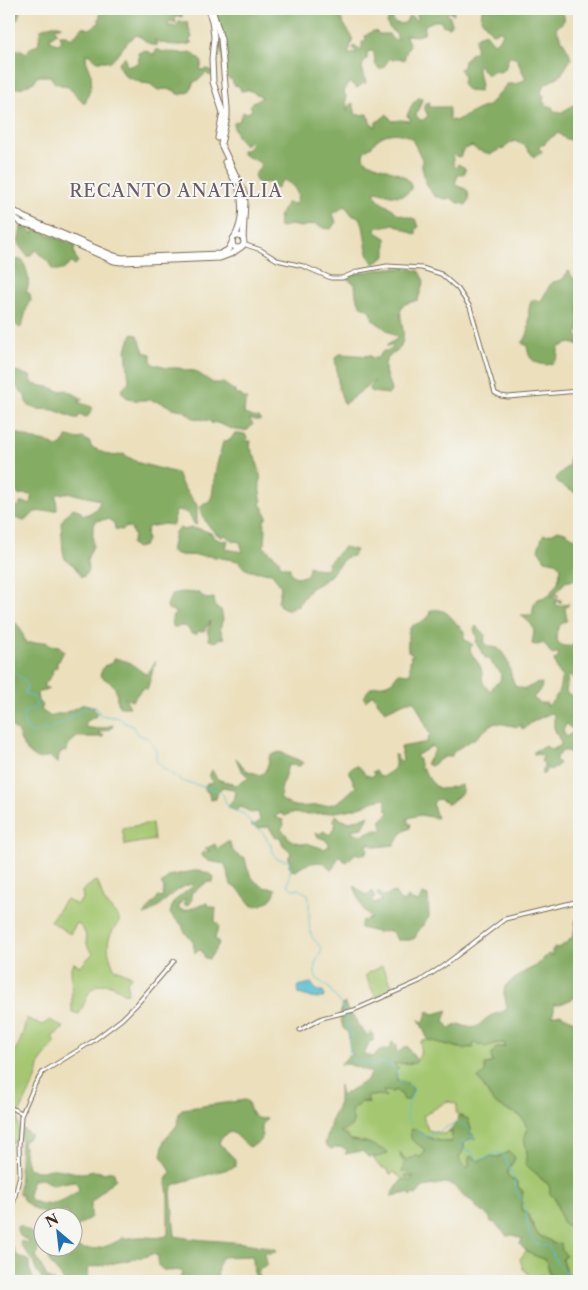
<svg xmlns="http://www.w3.org/2000/svg" width="588" height="1290" font-family="'Libre Caslon Text',serif">
<style>
.green{fill:#a5c771;stroke:#707848}
.forest{fill:#84ac63;stroke:#606b40;fill-rule:evenodd}
.water{fill:#57bfd4;stroke:#497479}
.lines{fill:none;stroke-linecap:round;stroke-linejoin:round}
.stream{stroke:#57bfd4;stroke-width:1}
.tertiary-casing{stroke:#796955;stroke-width:5}
.primary-casing{stroke:#796955;stroke-width:7}
.tertiary{stroke:#fff;stroke-width:3}
.primary{stroke:#fff;stroke-width:5}
.labels{text-anchor:middle;stroke-width:4;stroke-linejoin:round;paint-order:stroke}
.quarter-label{font-size:18px;letter-spacing:1px;fill:#6b5a67;stroke:#f6f6f2}
</style>
<rect width="100%" height="100%" fill="#f6f6f2"/>
<filter id="ink" filterUnits="userSpaceOnUse"><feTurbulence type="fractalNoise" baseFrequency=".02" numOctaves="2"/><feDisplacementMap in="SourceGraphic" scale="10" xChannelSelector="R" yChannelSelector="G"/><feConvolveMatrix kernelMatrix="1 2 1 2 8 2 1 2 1" color-interpolation-filters="sRGB"/></filter>
<filter id="wash" filterUnits="userSpaceOnUse"><feTurbulence type="fractalNoise" baseFrequency=".0096" numOctaves="4" result="noise"/><feDisplacementMap in="SourceGraphic" scale="20" xChannelSelector="R" yChannelSelector="G"/><feGaussianBlur stdDeviation="1.12" result="paint"/><feColorMatrix in="noise" values="0 0 0 0 0 0 0 0 0 0 0 0 0 0 0 0 0 1.4 0 .05"/><feComposite in="paint" operator="in"/></filter>
<g filter="url(#wash)">
<rect width="100%" height="100%" fill="#ebdfbc"/>
<!-- green -->
<g class="green">
<polygon points="152,823 154,840 125,845 122,828"/>
<path d="M 95,881 L 98,882 L 104,901 L 119,918 L 119,922 C 105,939 106,948 114,968 L 131,976 L 127,983 L 128,993 L 123,993 C 115,984 101,980 91,990 C 87,994 83,1008 79,1014 L 72,1012 L 71,967 L 74,963 L 81,966 L 93,953 C 86,948 87,941 85,933 C 84,929 80,926 77,923 L 70,934 L 50,921 L 66,899 L 77,905 L 83,898 L 82,891 Z"/>
<polygon points="382,966 394,989 376,998 365,975"/>
<path d="M 26,1018 L 42,1025 L 50,1020 L 64,1028 L 52,1037 L 55,1043 L 40,1062 L 36,1079 L 18,1116 L 19,1135 L 15,1141 L 9,1144 L 9,1057 C 21,1045 23,1034 26,1018 Z"/>
<path d="M 430,1040 L 459,1048 L 472,1048 L 475,1043 C 488,1049 492,1042 505,1043 L 505,1047 L 498,1047 L 491,1058 L 493,1062 L 487,1064 L 485,1073 L 481,1080 C 485,1088 488,1098 495,1103 C 511,1116 518,1107 528,1129 L 524,1138 L 527,1152 L 526,1161 L 542,1180 L 549,1185 L 562,1219 L 566,1225 L 572,1228 L 579,1228 L 579,1274 L 574,1273 L 573,1281 L 569,1281 C 569,1276 564,1265 562,1260 L 565,1257 L 561,1250 L 551,1241 L 538,1235 L 527,1212 L 521,1209 L 523,1191 L 518,1187 L 516,1181 L 510,1179 L 507,1173 L 515,1158 L 511,1153 L 508,1152 C 500,1157 488,1159 479,1161 L 474,1157 L 469,1158 L 469,1168 L 466,1168 L 461,1163 L 459,1157 L 464,1149 L 464,1143 L 470,1139 L 473,1134 L 470,1134 L 471,1129 L 468,1119 L 458,1115 L 456,1112 L 457,1104 L 447,1101 L 423,1116 L 428,1130 L 444,1134 L 451,1130 L 453,1141 L 444,1142 L 411,1132 L 411,1137 L 426,1151 L 421,1157 L 415,1156 L 407,1160 L 401,1154 L 401,1157 L 405,1163 L 402,1170 L 406,1170 L 408,1173 L 405,1176 L 407,1178 L 414,1176 L 410,1181 L 402,1179 L 394,1172 L 391,1175 L 388,1170 L 379,1166 L 373,1158 L 388,1152 L 366,1142 L 351,1140 L 345,1134 L 340,1133 L 351,1127 L 353,1122 L 351,1115 L 352,1109 L 359,1105 L 361,1102 L 368,1103 L 366,1097 L 378,1095 L 386,1096 L 383,1093 L 383,1091 L 393,1092 L 395,1090 L 401,1094 L 404,1100 L 412,1087 L 397,1080 L 394,1063 L 415,1063 L 420,1055 L 421,1041 Z"/>
<path d="M 526,1251 C 533,1256 540,1257 548,1261 L 550,1280 L 552,1281 L 544,1281 L 545,1278 L 543,1275 L 539,1276 L 536,1280 L 523,1269 L 520,1259 Z"/>
</g>
<!-- forest -->
<g class="forest">
<polygon points="9,9 21,9 18,19 15,22 13,37 9,36"/>
<path d="M 100,9 L 180,9 L 182,10 L 182,17 L 175,16 L 176,23 L 170,21 L 168,26 L 176,26 L 180,21 L 187,22 L 192,37 L 189,41 L 192,43 C 183,47 163,45 154,40 L 158,45 C 149,47 145,39 137,35 C 124,42 120,55 109,63 L 108,61 L 97,61 L 90,55 L 86,54 C 86,72 96,71 89,93 C 87,98 87,100 84,103 L 68,87 L 55,83 L 50,76 L 39,76 L 36,78 L 34,82 L 20,88 L 12,88 L 9,92 L 9,50 L 21,50 L 27,53 L 30,48 L 38,45 L 41,29 C 47,26 56,23 62,26 L 55,28 L 57,33 L 50,38 L 51,42 L 58,44 L 62,41 L 59,35 L 67,35 L 72,39 L 82,27 L 90,29 L 100,22 L 98,19 L 100,17 Z"/>
<path d="M 214,9 L 342,9 L 339,13 C 343,24 347,29 353,38 L 348,55 L 357,52 L 353,49 L 353,46 L 362,50 L 362,42 L 366,41 L 365,36 L 373,31 L 377,32 L 379,34 L 389,34 L 392,39 L 398,40 L 396,34 L 391,30 L 387,24 L 389,15 L 394,18 L 392,20 C 396,24 399,24 405,23 L 409,16 L 413,17 L 416,21 L 418,18 L 415,9 L 453,9 L 454,14 L 448,12 L 447,15 L 450,17 L 452,23 L 449,27 L 442,25 L 441,21 L 434,21 L 425,25 L 424,34 L 417,36 L 406,35 L 406,37 L 410,45 L 407,49 L 404,60 L 399,58 L 393,60 L 390,58 L 382,69 L 379,69 L 375,64 L 374,52 L 371,51 L 367,52 L 367,59 L 364,61 L 362,67 L 366,83 L 364,83 L 357,88 L 349,82 L 344,92 L 346,96 L 347,111 L 349,105 L 353,103 L 356,115 L 368,114 L 370,122 L 376,127 L 376,122 L 380,120 L 387,114 L 392,121 L 401,120 L 410,121 L 411,119 L 407,116 C 410,108 414,99 421,97 L 422,100 L 416,115 L 420,120 L 423,120 L 428,116 L 424,107 L 425,103 L 430,102 L 429,107 L 449,107 L 449,119 L 455,121 L 479,109 L 488,106 L 507,84 L 516,84 L 526,79 L 516,58 L 509,57 L 505,69 L 500,72 L 496,71 L 487,75 L 479,65 L 477,66 L 481,85 L 479,92 L 469,91 L 464,87 L 462,83 L 464,77 L 460,69 L 463,67 L 464,61 L 470,54 L 476,51 C 477,39 470,38 486,33 L 492,41 L 495,43 L 503,34 L 501,31 L 492,33 L 481,19 L 482,9 L 561,9 C 568,22 563,21 556,29 L 569,52 L 571,59 L 561,75 L 544,85 L 541,92 L 544,97 L 543,102 L 548,106 L 552,107 L 554,111 L 560,113 L 579,102 L 579,148 L 570,140 L 564,138 L 558,133 L 546,141 L 545,144 L 538,147 L 543,152 L 534,157 L 524,145 L 514,141 L 504,148 L 490,154 L 477,150 L 472,146 L 463,150 L 460,157 L 455,156 L 452,153 L 454,167 L 456,168 L 458,164 L 465,168 L 465,173 L 458,175 L 455,184 C 459,188 464,187 468,191 L 469,200 L 466,205 L 456,202 L 451,198 L 445,199 L 434,196 L 426,183 L 422,167 L 422,159 L 412,139 C 403,132 387,131 377,140 C 375,141 374,144 372,146 C 366,150 363,150 363,158 C 373,169 414,171 411,189 C 403,201 388,194 376,191 L 374,194 L 382,203 L 393,209 L 398,214 L 415,219 L 419,226 L 416,230 L 416,235 L 394,224 L 375,228 L 376,232 L 386,238 L 386,256 L 374,264 C 363,252 367,232 360,217 L 353,216 L 345,206 L 333,214 L 336,222 L 331,229 L 324,228 L 315,224 L 301,227 L 290,225 L 279,228 C 277,220 281,209 287,203 L 295,204 C 302,194 293,184 283,180 L 276,189 L 267,182 L 261,185 C 249,177 257,173 261,165 L 257,161 L 242,154 L 242,151 L 248,149 L 251,143 L 249,141 L 245,145 L 237,136 L 233,125 L 235,122 L 239,121 L 243,112 L 247,113 L 252,110 L 250,105 C 253,100 258,101 262,97 L 249,90 L 241,91 L 239,86 L 234,85 L 232,80 L 226,77 L 215,16 L 216,12 Z"/>
<path d="M 157,49 C 165,55 174,50 184,54 L 189,52 L 193,53 L 202,62 L 200,70 L 208,69 L 215,73 L 209,76 L 206,73 L 200,79 L 194,82 L 189,92 L 180,95 L 176,93 L 176,91 L 166,89 L 158,90 L 150,84 L 142,83 L 125,76 L 118,63 L 124,57 L 126,58 L 126,65 C 132,67 136,65 139,59 L 138,53 L 145,50 L 154,55 Z"/>
<polygon points="25,225 28,226 33,234 35,229 75,245 74,253 78,262 75,265 71,263 63,270 53,270 48,262 35,250 30,256 27,256 18,244 21,227 23,230"/>
<path d="M 16,259 L 23,260 C 26,269 32,283 26,291 L 30,294 L 31,301 L 28,304 L 22,326 L 20,328 C 2,317 10,295 11,278 C 11,273 16,266 16,259 Z"/>
<path d="M 388,268 L 406,268 L 419,271 L 424,281 L 418,300 L 405,304 L 401,307 C 399,320 406,330 402,343 C 400,353 383,355 385,368 C 385,376 390,383 391,391 L 389,394 L 371,392 L 370,388 L 375,381 L 344,404 L 339,389 L 335,358 L 340,354 L 371,356 L 371,358 L 378,358 L 383,351 C 387,351 393,351 393,345 L 386,346 L 398,338 L 373,320 L 371,311 L 361,306 L 356,296 L 355,284 L 346,278 L 353,274 Z"/>
<path d="M 568,271 L 576,281 L 577,289 L 579,288 L 579,325 L 578,326 L 579,330 L 577,335 L 579,339 L 579,345 L 570,343 L 559,347 C 557,351 559,354 557,358 C 553,369 535,365 530,357 C 528,354 528,350 527,346 L 522,343 C 535,329 524,313 532,300 L 541,301 L 551,283 L 563,279 Z"/>
<path d="M 132,334 L 138,335 L 144,352 L 151,354 L 151,360 L 154,365 L 160,365 L 166,368 L 179,368 L 185,370 L 195,371 L 213,383 L 223,383 L 235,391 L 235,395 L 241,395 L 242,397 L 248,399 L 245,403 L 244,414 L 253,417 L 260,418 L 260,421 L 249,419 L 253,424 L 248,430 C 234,433 226,425 213,422 L 212,424 L 210,421 L 193,418 L 183,410 L 172,408 L 163,403 L 150,400 L 134,400 L 126,397 L 121,391 L 129,381 L 126,350 L 128,343 Z"/>
<path d="M 9,369 L 30,376 L 33,384 L 52,388 L 59,391 L 67,390 L 83,399 L 78,402 L 92,407 L 93,408 C 87,414 92,420 80,415 L 77,419 L 54,410 L 37,409 L 30,407 L 26,402 L 25,396 C 22,393 15,384 12,383 L 9,384 Z"/>
<path d="M 9,430 L 35,440 L 48,442 L 56,447 L 61,445 L 67,437 L 77,439 L 83,438 L 90,442 L 91,447 C 102,451 110,459 123,454 L 139,463 L 177,473 L 183,487 L 197,505 L 197,524 L 195,525 C 189,515 188,510 175,511 L 173,525 L 164,524 L 148,527 L 146,534 L 147,540 L 144,546 L 137,548 L 131,544 L 134,537 L 131,528 L 126,527 L 122,530 L 115,529 L 114,523 L 108,519 L 96,521 L 93,527 L 93,546 L 87,559 L 88,569 L 85,576 L 82,577 L 74,566 L 65,559 L 63,551 L 61,523 L 66,515 L 73,508 L 79,510 L 83,515 C 91,515 100,506 100,500 L 70,493 L 58,494 L 56,496 L 57,510 L 35,512 L 29,518 L 24,521 C 15,518 8,517 9,506 L 14,504 L 17,507 L 19,507 L 20,503 L 24,502 L 28,504 L 31,503 L 32,500 L 31,495 L 22,494 L 19,496 L 17,492 L 10,491 L 13,479 L 9,471 Z"/>
<path d="M 234,434 L 245,434 L 247,438 L 246,441 L 251,441 L 250,447 C 254,454 258,464 260,473 C 261,482 258,493 262,500 L 260,504 L 263,508 L 267,517 L 264,521 L 264,528 L 266,528 L 265,544 L 263,546 L 279,560 L 280,565 L 290,568 L 290,572 L 293,576 C 303,578 309,577 309,566 L 313,568 L 326,569 L 329,562 L 344,547 L 356,550 L 353,556 L 346,557 L 335,569 L 331,575 L 319,584 L 311,588 L 298,605 L 289,610 L 280,606 L 278,602 L 281,587 L 272,573 L 250,571 L 244,568 L 238,561 L 210,556 L 180,555 L 171,552 L 175,532 L 180,528 L 184,530 L 191,528 L 200,529 L 211,533 L 215,538 L 221,541 L 228,540 L 226,549 L 243,552 L 240,542 L 233,541 L 225,535 L 222,537 C 214,535 200,516 200,508 L 204,503 L 209,502 L 212,496 L 216,468 L 223,442 L 231,439 Z"/>
<polygon points="579,455 579,493 577,494 559,484 556,479 559,474 569,465 569,456 576,458"/>
<path d="M 558,530 L 565,532 L 576,539 L 579,536 L 579,579 L 565,582 L 556,593 L 559,596 L 553,595 L 550,597 L 561,600 L 561,603 L 558,601 L 555,602 L 557,606 L 569,604 L 565,609 L 567,620 C 564,623 559,625 558,628 C 551,645 567,651 579,642 L 579,679 L 568,676 L 566,693 L 575,697 L 572,703 L 570,718 L 579,725 L 579,730 L 572,729 L 566,724 L 563,731 L 566,737 L 572,733 L 577,735 L 574,747 L 579,751 L 579,758 L 567,751 L 563,751 L 556,757 L 556,761 L 559,763 C 556,769 552,770 546,769 L 545,773 L 542,775 L 544,764 L 541,761 L 543,757 L 541,755 L 534,754 L 534,751 L 546,746 L 551,750 L 560,746 L 561,743 L 554,728 L 554,714 L 551,713 C 543,717 529,722 525,729 L 521,728 L 521,724 L 518,727 L 498,723 L 492,724 L 477,737 L 454,751 L 451,757 C 441,755 439,762 431,766 L 426,764 L 435,750 L 432,746 L 416,756 L 419,760 L 421,769 L 423,768 C 427,776 433,787 442,789 C 447,789 457,785 462,785 L 462,793 L 449,804 L 439,799 L 435,800 L 433,805 L 437,818 L 420,815 L 408,818 L 408,823 L 411,824 L 410,828 L 403,832 L 394,845 L 376,847 L 369,844 L 367,845 L 368,849 L 365,854 L 360,855 L 356,853 L 346,862 L 339,856 L 332,870 L 330,869 L 325,863 C 314,861 304,864 296,871 L 291,870 L 289,864 L 290,861 L 288,859 L 291,853 L 289,850 L 283,845 L 280,837 L 275,837 L 269,827 L 256,828 L 251,825 L 256,824 L 260,820 L 258,812 L 252,813 L 241,807 L 236,811 L 228,808 L 236,794 L 233,789 L 223,787 L 218,791 L 216,799 L 210,800 L 209,794 L 204,788 L 207,783 L 214,782 L 209,777 L 212,770 L 217,779 L 236,785 L 249,778 L 241,770 L 236,758 L 246,770 L 260,775 C 268,771 268,763 270,755 L 280,752 C 285,754 300,760 303,763 L 300,766 L 288,765 L 281,790 L 280,798 C 290,807 297,807 310,806 C 336,805 337,805 356,786 L 354,784 L 349,770 C 357,761 362,769 366,776 L 368,775 L 371,777 L 375,774 L 372,772 L 376,771 L 379,776 L 382,777 C 394,769 397,770 394,755 L 396,755 L 400,761 L 403,761 L 401,747 L 428,742 L 427,740 L 430,735 L 419,710 L 414,701 L 407,701 L 385,711 L 378,703 L 374,695 L 371,695 L 366,701 L 364,699 C 370,680 380,689 391,682 C 394,680 396,675 399,673 L 410,674 L 410,661 L 411,658 L 410,656 L 414,655 L 408,651 C 406,615 414,632 431,614 L 429,612 L 431,610 C 450,607 453,623 464,631 L 464,639 L 473,645 L 470,648 C 471,656 477,660 480,666 C 485,677 478,684 492,691 L 493,686 L 500,681 L 501,673 L 493,665 L 490,659 L 486,659 L 476,643 L 477,638 L 474,629 L 476,626 L 485,635 C 483,648 488,646 498,648 C 512,662 508,670 515,686 L 525,689 L 535,684 L 542,683 L 541,689 L 533,698 L 540,703 L 547,703 L 547,706 L 549,705 C 561,692 558,692 562,676 L 557,670 L 554,659 L 557,660 L 559,652 L 552,655 L 544,643 L 537,645 L 532,644 L 534,631 L 531,624 L 521,615 L 532,615 L 534,604 L 538,599 L 548,596 L 558,582 L 561,567 L 555,562 L 545,560 L 538,549 L 543,535 L 551,534 ZM 382,798 L 386,800 L 386,808 L 389,813 L 380,821 L 384,830 C 377,830 368,830 364,835 L 352,833 L 351,830 L 363,828 L 369,815 L 360,819 L 352,820 L 351,822 L 342,820 L 336,815 L 333,819 L 336,824 L 330,835 L 323,831 L 321,834 L 315,832 L 318,837 L 324,839 L 329,843 L 329,846 L 324,849 L 307,843 L 304,844 L 292,841 L 281,829 L 284,825 L 283,820 L 274,817 L 281,813 L 285,816 L 291,813 C 314,816 356,812 376,800 L 379,801 Z"/>
<polygon points="182,592 199,593 206,599 214,598 215,607 221,610 223,619 220,628 224,639 220,638 215,642 209,640 208,630 210,621 204,631 199,631 197,634 191,633 186,626 173,627 172,617 175,614 174,611 168,609 167,605 172,594"/>
<path d="M 9,620 C 22,624 21,632 26,643 L 46,642 L 50,645 L 59,646 L 64,651 L 59,661 L 57,661 L 57,667 L 53,669 L 52,675 L 43,686 L 49,689 L 40,691 L 37,694 L 38,701 L 43,706 L 41,710 L 51,717 L 56,714 L 62,714 L 84,704 L 96,707 L 93,708 L 97,713 L 95,717 L 87,721 L 85,727 L 98,729 L 113,725 L 112,728 L 97,733 L 104,735 L 103,737 L 77,737 L 69,744 L 66,752 L 63,751 L 59,754 L 58,764 L 49,756 L 44,758 L 36,759 L 24,748 L 17,731 L 9,724 Z"/>
<path d="M 115,658 L 129,662 L 145,674 L 148,673 L 156,661 L 147,690 L 145,688 L 141,690 L 132,701 L 125,698 L 130,707 L 120,707 C 115,699 118,694 115,688 C 113,682 104,680 100,675 L 104,666 L 112,663 Z"/>
<path d="M 226,842 L 230,842 C 231,851 237,857 245,858 C 247,871 252,882 264,887 C 269,889 271,887 276,889 C 273,902 263,906 252,906 L 239,890 L 231,885 L 225,864 L 208,861 L 201,855 L 204,852 L 211,851 L 205,849 L 215,844 L 217,849 Z"/>
<path d="M 199,870 L 212,875 L 214,878 L 213,882 L 208,882 L 191,893 L 192,899 L 188,905 L 186,906 L 184,903 L 186,898 L 180,903 L 178,908 L 184,911 L 207,903 L 209,906 L 216,908 L 215,921 L 219,926 L 215,938 L 219,944 L 209,959 L 205,958 L 202,951 L 198,950 L 195,953 L 193,942 L 184,931 L 182,925 L 170,914 L 173,902 L 193,886 L 193,884 C 174,886 157,913 144,915 L 158,897 L 162,898 L 164,888 L 161,884 L 166,880 L 168,876 Z"/>
<path d="M 354,886 L 366,895 L 369,895 L 372,891 L 375,897 L 372,900 L 374,903 L 382,901 L 377,894 L 378,891 L 383,896 L 395,892 L 400,901 L 408,901 L 406,898 L 408,897 L 412,900 L 416,901 L 417,903 L 423,894 L 428,896 L 429,917 L 417,933 L 415,938 L 410,940 L 397,940 C 390,926 389,932 377,932 C 372,931 365,929 360,928 L 362,920 L 365,921 L 371,918 L 364,911 Z"/>
<path d="M 579,917 L 579,996 L 558,1005 L 554,1004 L 554,1010 L 552,1016 L 560,1014 L 576,1022 L 579,1026 L 579,1228 L 572,1229 L 562,1222 L 555,1198 L 550,1194 L 549,1185 L 525,1164 L 527,1152 L 524,1138 L 528,1129 L 520,1115 L 508,1111 L 494,1103 L 478,1078 L 485,1073 L 485,1065 L 493,1062 L 491,1056 L 496,1048 L 505,1047 L 505,1043 L 496,1043 L 486,1047 L 475,1043 L 473,1045 L 474,1048 L 469,1047 L 465,1049 L 428,1040 L 419,1019 L 422,1022 L 424,1021 L 428,1011 L 434,1014 L 448,1010 L 444,1021 L 450,1028 L 459,1024 C 480,1033 477,1023 492,1015 C 498,1013 503,1013 507,1008 L 504,993 L 505,986 L 524,972 L 536,966 L 548,954 L 552,956 L 552,950 L 555,948 C 561,948 561,946 566,943 C 577,934 573,932 576,919 Z"/>
<path d="M 345,1003 L 348,1012 L 355,1018 L 357,1024 L 367,1035 L 369,1036 L 370,1032 L 373,1034 L 373,1041 L 370,1041 L 364,1055 L 374,1057 L 378,1051 L 389,1049 L 392,1042 L 397,1045 L 396,1050 L 397,1053 L 407,1046 L 417,1061 L 415,1063 L 394,1064 L 399,1069 L 396,1069 L 397,1080 L 407,1083 L 413,1089 L 409,1100 L 404,1100 L 401,1094 L 395,1090 L 393,1092 L 383,1091 L 386,1097 L 378,1095 L 367,1097 L 369,1104 L 365,1101 L 361,1102 L 359,1105 L 352,1109 L 351,1115 L 353,1117 L 353,1124 L 340,1132 L 347,1135 L 351,1140 L 368,1143 L 388,1152 L 387,1154 L 378,1157 L 368,1157 L 362,1151 L 345,1154 L 347,1150 C 341,1146 336,1147 331,1149 L 325,1144 L 333,1115 L 339,1103 L 339,1085 L 341,1096 L 367,1080 L 372,1073 L 348,1064 L 340,1065 L 348,1056 L 354,1055 L 350,1052 L 348,1033 L 343,1028 L 340,1015 L 343,1004 Z"/>
<path d="M 245,1100 L 248,1102 C 251,1113 253,1121 267,1118 L 262,1125 C 262,1138 263,1142 249,1147 L 235,1134 L 230,1132 L 221,1138 L 219,1143 L 235,1159 L 235,1167 L 178,1183 L 173,1186 L 171,1192 L 175,1236 C 208,1243 244,1239 277,1250 L 271,1254 L 265,1252 L 267,1264 L 259,1270 L 258,1281 L 250,1281 L 254,1276 L 253,1259 L 252,1256 L 222,1257 C 218,1263 216,1274 219,1281 L 188,1281 L 187,1278 L 181,1281 L 179,1279 L 183,1273 L 182,1270 C 174,1270 162,1274 159,1265 C 158,1262 158,1259 158,1256 L 153,1254 L 144,1257 L 89,1268 L 87,1270 L 89,1281 L 64,1281 C 59,1272 52,1268 48,1259 L 52,1248 L 72,1248 L 73,1241 L 79,1248 C 92,1252 112,1246 122,1238 C 128,1239 133,1237 139,1237 C 149,1236 158,1240 168,1235 L 168,1197 L 166,1179 L 171,1172 L 167,1164 L 161,1156 L 164,1141 L 177,1125 L 179,1114 L 182,1109 Z"/>
<path d="M 458,1115 L 468,1119 L 471,1129 L 470,1134 L 473,1134 L 475,1139 L 469,1139 L 464,1143 L 464,1149 L 459,1157 L 461,1163 L 466,1168 L 469,1167 L 469,1157 L 471,1156 L 479,1161 L 491,1156 L 498,1157 L 508,1152 L 511,1153 L 515,1158 C 513,1164 509,1167 507,1173 L 510,1178 L 518,1183 L 518,1187 L 523,1191 L 521,1209 L 529,1215 L 530,1221 L 538,1235 L 551,1241 L 552,1244 L 561,1243 L 562,1250 L 566,1255 L 562,1260 L 565,1270 L 569,1276 L 569,1281 L 550,1280 L 547,1261 C 537,1255 528,1256 520,1244 L 522,1239 L 513,1235 L 507,1236 L 495,1223 L 491,1222 L 489,1216 L 478,1209 L 473,1202 L 462,1195 L 453,1185 L 445,1183 L 423,1187 L 416,1195 L 413,1194 L 411,1196 L 408,1193 L 391,1196 L 402,1179 L 410,1181 L 414,1176 L 405,1177 L 408,1173 L 406,1171 L 402,1172 L 405,1163 L 401,1158 L 400,1153 L 407,1160 L 415,1156 L 421,1157 L 426,1151 L 411,1139 L 410,1130 L 415,1129 C 425,1137 439,1143 452,1142 L 452,1131 L 448,1132 L 457,1122 Z"/>
<path d="M 23,1129 L 31,1135 L 23,1143 L 28,1168 C 31,1168 34,1171 38,1171 C 44,1172 48,1168 54,1169 C 63,1169 72,1173 81,1173 C 89,1173 95,1169 103,1173 L 113,1171 L 116,1179 L 108,1185 L 91,1203 L 91,1217 L 73,1230 L 72,1218 L 62,1217 L 68,1215 L 68,1212 C 64,1212 60,1213 56,1214 C 44,1216 29,1208 22,1198 L 23,1195 L 20,1195 L 19,1193 L 21,1135 ZM 42,1179 L 52,1185 L 73,1181 L 77,1183 L 79,1190 C 67,1200 43,1211 29,1198 L 29,1190 L 33,1180 Z"/>
<path d="M 20,1225 L 37,1237 L 40,1243 L 36,1256 L 47,1277 L 54,1281 L 40,1281 L 42,1278 L 37,1273 L 33,1262 L 20,1244 L 21,1241 L 26,1243 L 29,1241 C 21,1237 17,1236 17,1227 Z"/>
<polygon points="12,1245 16,1255 29,1261 29,1268 34,1281 9,1281 9,1251"/>
</g>
<!-- water -->
<path class="water" d="M 311,983 L 317,991 L 323,991 L 325,995 L 323,998 C 314,998 307,997 299,994 L 298,986 Z"/>
<g class="lines">
<!-- stream -->
<path class="stream" d="M 9,662 L 16,674 L 25,680 L 27,685 L 25,693 L 27,695 L 34,697 L 37,703 L 35,708 L 24,712 C 22,722 25,727 31,734 C 35,734 61,724 65,722 C 75,716 83,705 96,707 L 100,715 L 120,718 L 123,722 L 132,726 L 139,735 L 150,739 L 156,750 L 156,760 L 164,769 L 182,781 L 219,791 L 223,795 L 228,807 L 244,814 L 253,826 L 260,829 L 271,845 L 274,856 L 278,859 L 289,861 L 291,865 L 288,885 L 292,889 L 298,889 L 308,894 C 311,907 307,921 311,934 C 313,941 319,943 322,950 L 315,964 L 315,974 L 317,979 L 328,987 L 342,1006 L 350,1034 L 350,1056 L 353,1060 L 358,1062 L 363,1060 L 374,1067 L 380,1062 C 387,1064 395,1066 397,1073 C 398,1077 396,1078 400,1081 C 405,1085 410,1084 414,1089 C 408,1105 400,1116 415,1129 C 419,1133 423,1137 429,1136 C 436,1135 448,1125 458,1122 L 469,1128 L 474,1139 C 468,1141 463,1138 461,1146 L 464,1150 L 472,1152 L 478,1160 C 487,1159 495,1151 503,1154 L 515,1180 L 517,1193 C 536,1209 516,1245 548,1246 L 558,1265 L 567,1274 L 572,1273 L 577,1259 L 579,1259"/>
</g>
</g>
<g filter="url(#ink)">
<g class="lines">
<!-- tertiary casing -->
<g class="tertiary-casing">
<g id="tertiary">
<polyline points="243,244 261,250 277,260 303,266 331,278 342,278 359,271 387,266 422,268 441,274 458,289 470,307 495,393 501,396 508,397 579,391"/>
<polyline points="300,1030 322,1018 354,1010 420,981 443,966 505,919 579,901"/>
<polyline points="9,1107 22,1113"/>
<polyline points="9,1247 12,1208 20,1175 19,1146 21,1116 35,1084 43,1072 93,1041 122,1019 137,1004 174,961"/>
</g>
</g>
<!-- primary casing -->
<g class="primary-casing">
<g id="primary">
<polyline points="208,9 212,21 214,37 212,59 213,82 223,113 218,138"/>
<polyline points="212,9 221,39 227,108 227,117 221,144 244,193 245,202 243,239"/>
<polyline points="225,162 235,181"/>
<polyline points="9,207 23,217 114,256 122,258 220,254 228,250 232,243"/>
<polyline points="9,213 21,223 34,226 114,261 121,262 220,258 233,253 241,247"/>
<path d="M 235,236 C 243,222 243,204 239,189"/>
<circle cx="238" cy="242" r="6"/>
</g>
</g>
<!-- tertiary -->
<use href="#tertiary" class="tertiary"/>
<!-- primary -->
<use href="#primary" class="primary"/>
</g>
</g>
<g class="labels">
<!-- quarter labels -->
<g class="quarter-label">
<text x="176" y="197">RECANTO ANATÁLIA</text>
</g>
</g>
<!-- margin -->
<rect width="588" height="1290" fill="none" stroke="#f6f6f2" stroke-width="30"/>
<!-- north arrow -->
<g transform="translate(58 1232) rotate(332)"><circle r="24" fill="#f6f6f2" stroke="#aba49d"/>
<path d="M0-4L9 19L0 12L-9 19Z" fill="#1f6fb2"/>
<text y="-8" font-size="14" font-weight="bold" text-anchor="middle" fill="#3b2a1e">N</text>
</g>
</svg>
